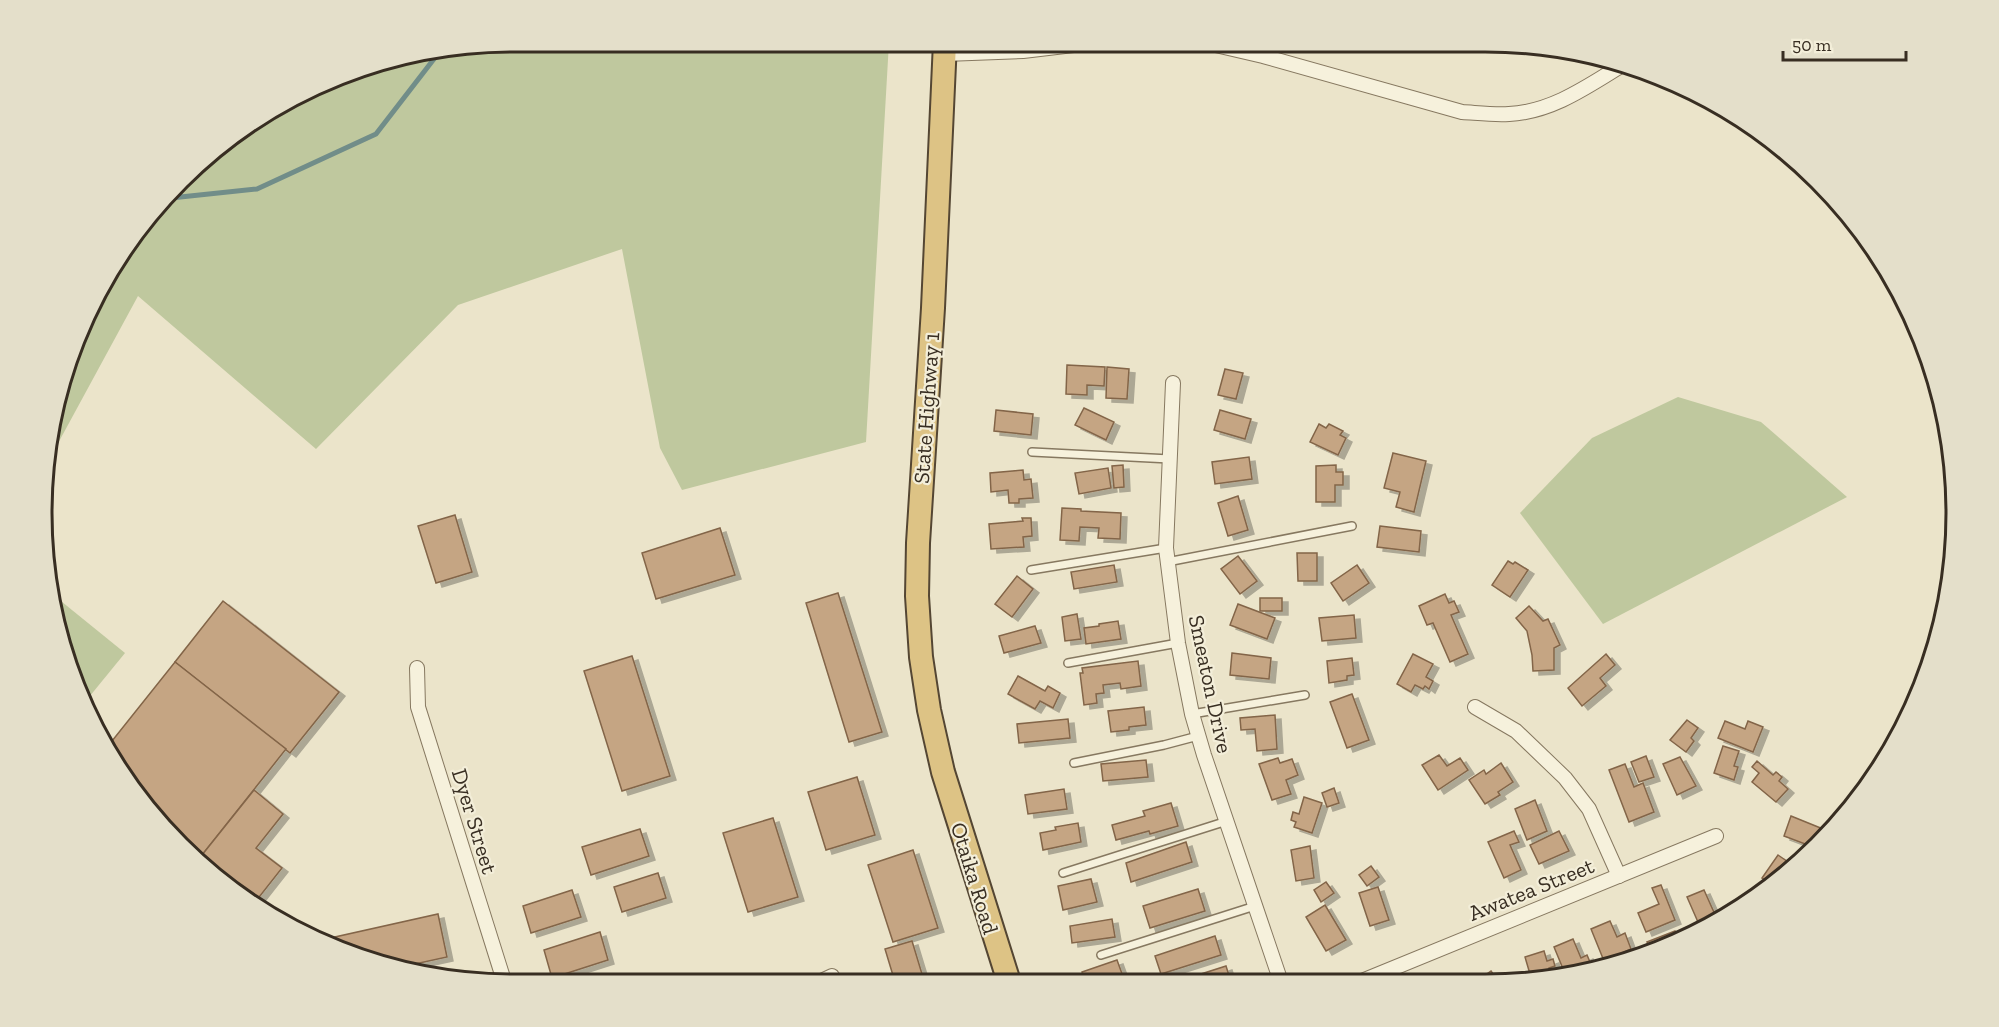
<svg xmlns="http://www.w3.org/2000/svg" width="1999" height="1027" font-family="'Zilla Slab',serif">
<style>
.green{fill:#bfc89e}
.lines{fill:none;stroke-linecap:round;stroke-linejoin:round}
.stream{stroke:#718d89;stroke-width:5}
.building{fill:#c5a583;stroke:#836548;stroke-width:1.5;filter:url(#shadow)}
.service-casing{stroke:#867860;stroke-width:10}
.minor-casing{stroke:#867860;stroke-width:16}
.trunk-casing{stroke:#544633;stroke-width:26}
.service{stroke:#f6f1dc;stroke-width:7}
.minor{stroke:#f6f1dc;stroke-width:14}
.trunk{stroke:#ddc385;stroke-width:22}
.labels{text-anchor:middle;stroke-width:4.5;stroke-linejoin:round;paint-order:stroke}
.street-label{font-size:22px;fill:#382e22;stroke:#f3eed9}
.rim{fill:none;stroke:#382e22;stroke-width:3}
</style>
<defs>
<filter id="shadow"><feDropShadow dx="6" dy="4" stdDeviation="0" flood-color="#0004"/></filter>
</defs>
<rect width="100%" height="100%" fill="#ebe4ca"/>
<!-- green -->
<g class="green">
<polygon points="514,42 889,42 866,442 682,490 660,448 622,249 458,305 316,449 138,296 50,458 51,421 78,333 121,252 226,140 362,67"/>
<polygon points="1678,397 1761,422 1847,497 1603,624 1520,513 1592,438"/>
<polygon points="51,593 125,653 85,702"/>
</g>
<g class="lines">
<!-- stream -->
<polyline class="stream" points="171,198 257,189 376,134 437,55"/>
</g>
<!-- building -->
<g class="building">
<polygon points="1067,365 1105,367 1104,386 1087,385 1087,395 1066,394"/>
<polygon points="1107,367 1129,369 1127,399 1106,398"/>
<polygon points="1225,369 1243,373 1236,399 1218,395"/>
<polygon points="1084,408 1114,422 1106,440 1075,425"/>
<polygon points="996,410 1033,414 1031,435 994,431"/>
<polygon points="1220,410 1251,419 1245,439 1214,430"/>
<polygon points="1319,424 1326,428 1329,424 1343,431 1340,435 1346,438 1338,455 1310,442"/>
<polygon points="1393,453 1426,461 1414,512 1396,507 1400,492 1384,488"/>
<polygon points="1249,457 1252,479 1215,484 1212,462"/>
<polygon points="1123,465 1124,487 1114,488 1112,466"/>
<polygon points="1336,465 1336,472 1343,472 1343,485 1335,485 1335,502 1316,502 1316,466"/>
<polygon points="1108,468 1111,488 1079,494 1075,473"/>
<polygon points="1023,470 1024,480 1031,479 1033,498 1019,499 1019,503 1009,503 1008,490 991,492 990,473"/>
<polygon points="1238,496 1248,530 1228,536 1218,503"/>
<polygon points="1062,508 1081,509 1081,511 1121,513 1120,539 1098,538 1099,528 1080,527 1079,541 1060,540"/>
<polygon points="455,515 472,572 436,583 418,526"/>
<polygon points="1022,518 1031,518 1032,536 1023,537 1024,547 991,549 989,524 1023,521"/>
<polygon points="1380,526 1421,531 1419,552 1377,547"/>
<polygon points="720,528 735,575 656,599 642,553"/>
<polygon points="1297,553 1317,553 1317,581 1298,581"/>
<polygon points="1238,556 1257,581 1240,594 1221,569"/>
<polygon points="1508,561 1513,564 1515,562 1528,570 1510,597 1492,585"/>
<polygon points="1114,565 1117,582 1074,589 1071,572"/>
<polygon points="1357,565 1369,583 1343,601 1331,583"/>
<polygon points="1017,576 1033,589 1012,617 995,604"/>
<polygon points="838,593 882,732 849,742 806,603"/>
<polygon points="1445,594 1449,603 1454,601 1459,612 1451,615 1468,654 1450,662 1433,623 1427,625 1419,606"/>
<rect x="1260" y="598" width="22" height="13"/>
<polygon points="223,601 339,692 290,753 175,662"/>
<polygon points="1238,604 1275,618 1267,639 1230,625"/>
<polygon points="1529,606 1543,621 1548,619 1560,645 1554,648 1554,670 1533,671 1532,655 1527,631 1516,618"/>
<polygon points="1077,614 1081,639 1065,641 1062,617"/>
<polygon points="1354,615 1356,638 1322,641 1319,618"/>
<polygon points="1118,621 1121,639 1086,644 1084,628 1099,626 1099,624"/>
<polygon points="1035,626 1041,643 1004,653 999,636"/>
<polygon points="1232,653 1271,658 1269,679 1230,675"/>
<polygon points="1413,654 1433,664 1426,677 1433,681 1429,689 1425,686 1423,689 1415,685 1411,692 1397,684"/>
<polygon points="1606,654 1615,665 1600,678 1606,686 1582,706 1568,688"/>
<polygon points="632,656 670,776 622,791 584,671"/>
<polygon points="1352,658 1354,675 1347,676 1347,680 1329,683 1327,661"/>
<polygon points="1138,661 1141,686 1121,689 1120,683 1103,685 1104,693 1096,694 1097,703 1084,705 1080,673 1083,673 1082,668"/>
<polygon points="175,662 286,749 198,860 180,847 108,746"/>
<polygon points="1018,676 1045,691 1048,686 1060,693 1053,708 1040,701 1035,709 1008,694"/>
<polygon points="1352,694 1369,740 1347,748 1330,702"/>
<polygon points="1144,707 1146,725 1129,727 1129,730 1111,732 1108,711"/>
<polygon points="1275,715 1277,749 1257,751 1255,729 1241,730 1240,718"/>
<polygon points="1068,719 1070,738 1019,743 1017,724"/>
<polygon points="1687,720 1698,728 1691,738 1694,741 1686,752 1670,740"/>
<polygon points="1725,721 1745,729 1748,721 1763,727 1753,752 1718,738"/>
<polygon points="1723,746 1739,751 1734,766 1738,767 1734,780 1714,773"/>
<polygon points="1439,755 1447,766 1460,758 1468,770 1438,790 1422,765"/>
<polygon points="1646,756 1654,777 1639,782 1631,762"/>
<polygon points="1680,757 1696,786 1677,795 1663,764"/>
<polygon points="1278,758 1280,763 1292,759 1298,775 1286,780 1291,794 1272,800 1259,764"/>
<polygon points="1146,760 1148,777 1103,781 1101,764"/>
<polygon points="1757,761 1773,775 1776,772 1782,777 1779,781 1788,789 1776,802 1752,782 1759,773 1752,767"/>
<polygon points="1501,763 1513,782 1498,792 1500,795 1485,804 1469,780 1484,770 1486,774"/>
<polygon points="1625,764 1634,787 1643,783 1654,812 1629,822 1609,770"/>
<polygon points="857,777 875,835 826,850 808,792"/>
<polygon points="1334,788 1339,803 1327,807 1322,793"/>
<polygon points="1064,789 1067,809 1028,814 1025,795"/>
<polygon points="254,790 283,814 256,848 282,868 256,901 198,860"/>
<polygon points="1304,797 1322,803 1312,833 1294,827 1296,822 1291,820 1293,812 1299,814"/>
<polygon points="1535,800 1547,831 1527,840 1515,809"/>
<polygon points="1171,803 1178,826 1150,834 1149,831 1116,840 1112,825 1145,816 1143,811"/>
<polygon points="1791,816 1823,829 1818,842 1813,847 1784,836"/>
<polygon points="773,818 798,897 748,912 723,833"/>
<polygon points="1078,823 1081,842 1043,850 1040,833 1056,830 1055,827"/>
<polygon points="640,829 649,856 591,875 582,847"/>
<polygon points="1514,831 1519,842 1510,845 1521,870 1504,878 1488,842"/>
<polygon points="1559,831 1569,851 1539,864 1530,845"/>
<polygon points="1186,842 1192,862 1131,882 1126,863"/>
<polygon points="1310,846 1314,878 1296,881 1291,850"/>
<polygon points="913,850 938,928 893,942 868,865"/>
<polygon points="1778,855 1794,866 1774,886 1762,878"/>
<polygon points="1371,866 1379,877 1367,886 1359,875"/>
<polygon points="658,873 666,898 622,912 614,887"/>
<polygon points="1091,879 1097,902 1063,910 1058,886"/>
<polygon points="1326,882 1334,893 1321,902 1314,890"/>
<polygon points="1661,885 1675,920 1646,932 1638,913 1659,904 1652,888"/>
<polygon points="1757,886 1764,892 1740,906"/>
<polygon points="1378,887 1389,920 1370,926 1359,893"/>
<polygon points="1198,889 1205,911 1150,928 1143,906"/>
<polygon points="572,890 581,917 531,933 523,906"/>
<polygon points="1704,890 1717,919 1701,929 1687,897"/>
<polygon points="1325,905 1346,940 1326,951 1306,917"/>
<polygon points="438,914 447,957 392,969 317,941"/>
<polygon points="1112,919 1115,937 1072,943 1070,926"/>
<polygon points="1610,921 1617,937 1625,933 1631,949 1604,961 1591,929"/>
<polygon points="1698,924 1701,929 1688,936 1685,931"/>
<polygon points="1675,931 1679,941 1666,949 1652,953 1647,942"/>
<polygon points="600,932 608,960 552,978 544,950"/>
<polygon points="1215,936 1221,955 1161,974 1155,956"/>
<polygon points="1573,939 1581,958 1587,955 1593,969 1566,976 1554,947"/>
<polygon points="912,941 922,974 895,982 885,949"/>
<polygon points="1544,951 1547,961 1553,959 1555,966 1549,968 1552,980 1532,981 1525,957"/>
<polygon points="1117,960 1125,982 1085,982 1082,972"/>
<polygon points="1226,966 1231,982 1193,982 1198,975"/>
<polygon points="1491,971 1498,981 1477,981"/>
<polygon points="625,978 626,984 608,984"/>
</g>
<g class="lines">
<!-- service casing -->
<g class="service-casing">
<g id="service">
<polyline points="1032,452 1170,459"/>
<polyline points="1167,562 1352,526"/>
<polyline points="1031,570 1166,548"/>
<polyline points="1068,663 1178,643"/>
<polyline points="1192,714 1305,695"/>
<polyline points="1074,763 1164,745 1198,736"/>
<polyline points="1063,873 1227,821"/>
<polyline points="1101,955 1255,906"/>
</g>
</g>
<!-- minor casing -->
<g class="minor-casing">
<g id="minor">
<path d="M 1207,43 L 1263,56 L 1462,112 C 1478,113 1494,115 1509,114 C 1552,112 1588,86 1624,64"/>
<polyline points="945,54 1023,51 1090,43"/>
<polyline points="1173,383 1166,548 1178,643 1192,714 1204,755 1281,982"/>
<polyline points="417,668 418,707 505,984"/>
<polyline points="1475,707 1516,731 1565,778 1589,809 1619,876"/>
<polyline points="1362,981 1716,836"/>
<polyline points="817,983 832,976"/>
</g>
</g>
<!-- trunk casing -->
<g class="trunk-casing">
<polyline id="trunk" points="945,42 933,308 918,543 917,596 921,657 929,710 943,772 1009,982"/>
</g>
<!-- service -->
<use href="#service" class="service"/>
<!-- minor -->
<use href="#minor" class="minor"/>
<!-- trunk -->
<use href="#trunk" class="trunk"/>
</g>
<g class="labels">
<!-- street labels -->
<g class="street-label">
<text transform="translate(926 408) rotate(-86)" y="8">State Highway 1</text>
<text transform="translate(1211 684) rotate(78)" y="8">Smeaton Drive</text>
<text transform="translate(475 821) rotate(73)" y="8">Dyer Street</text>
<text transform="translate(975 878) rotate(73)" y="8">Otaika Road</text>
<text transform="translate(1531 889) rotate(-22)" y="8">Awatea Street</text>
</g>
</g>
<!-- crop -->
<path d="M0 0H1999V1027H0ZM513 52H1485A461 461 0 0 1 1946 513V513A461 461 0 0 1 1485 974H513A461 461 0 0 1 52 513V513A461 461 0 0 1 513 52Z" fill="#e4dfca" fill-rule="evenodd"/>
<path class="rim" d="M513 52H1485A461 461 0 0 1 1946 513V513A461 461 0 0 1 1485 974H513A461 461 0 0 1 52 513V513A461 461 0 0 1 513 52Z"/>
<!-- scale -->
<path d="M1783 51v9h123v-9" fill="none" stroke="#382e22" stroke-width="3"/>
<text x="1792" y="51" font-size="18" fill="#382e22" stroke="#f3eed9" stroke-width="4.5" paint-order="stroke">50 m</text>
</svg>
